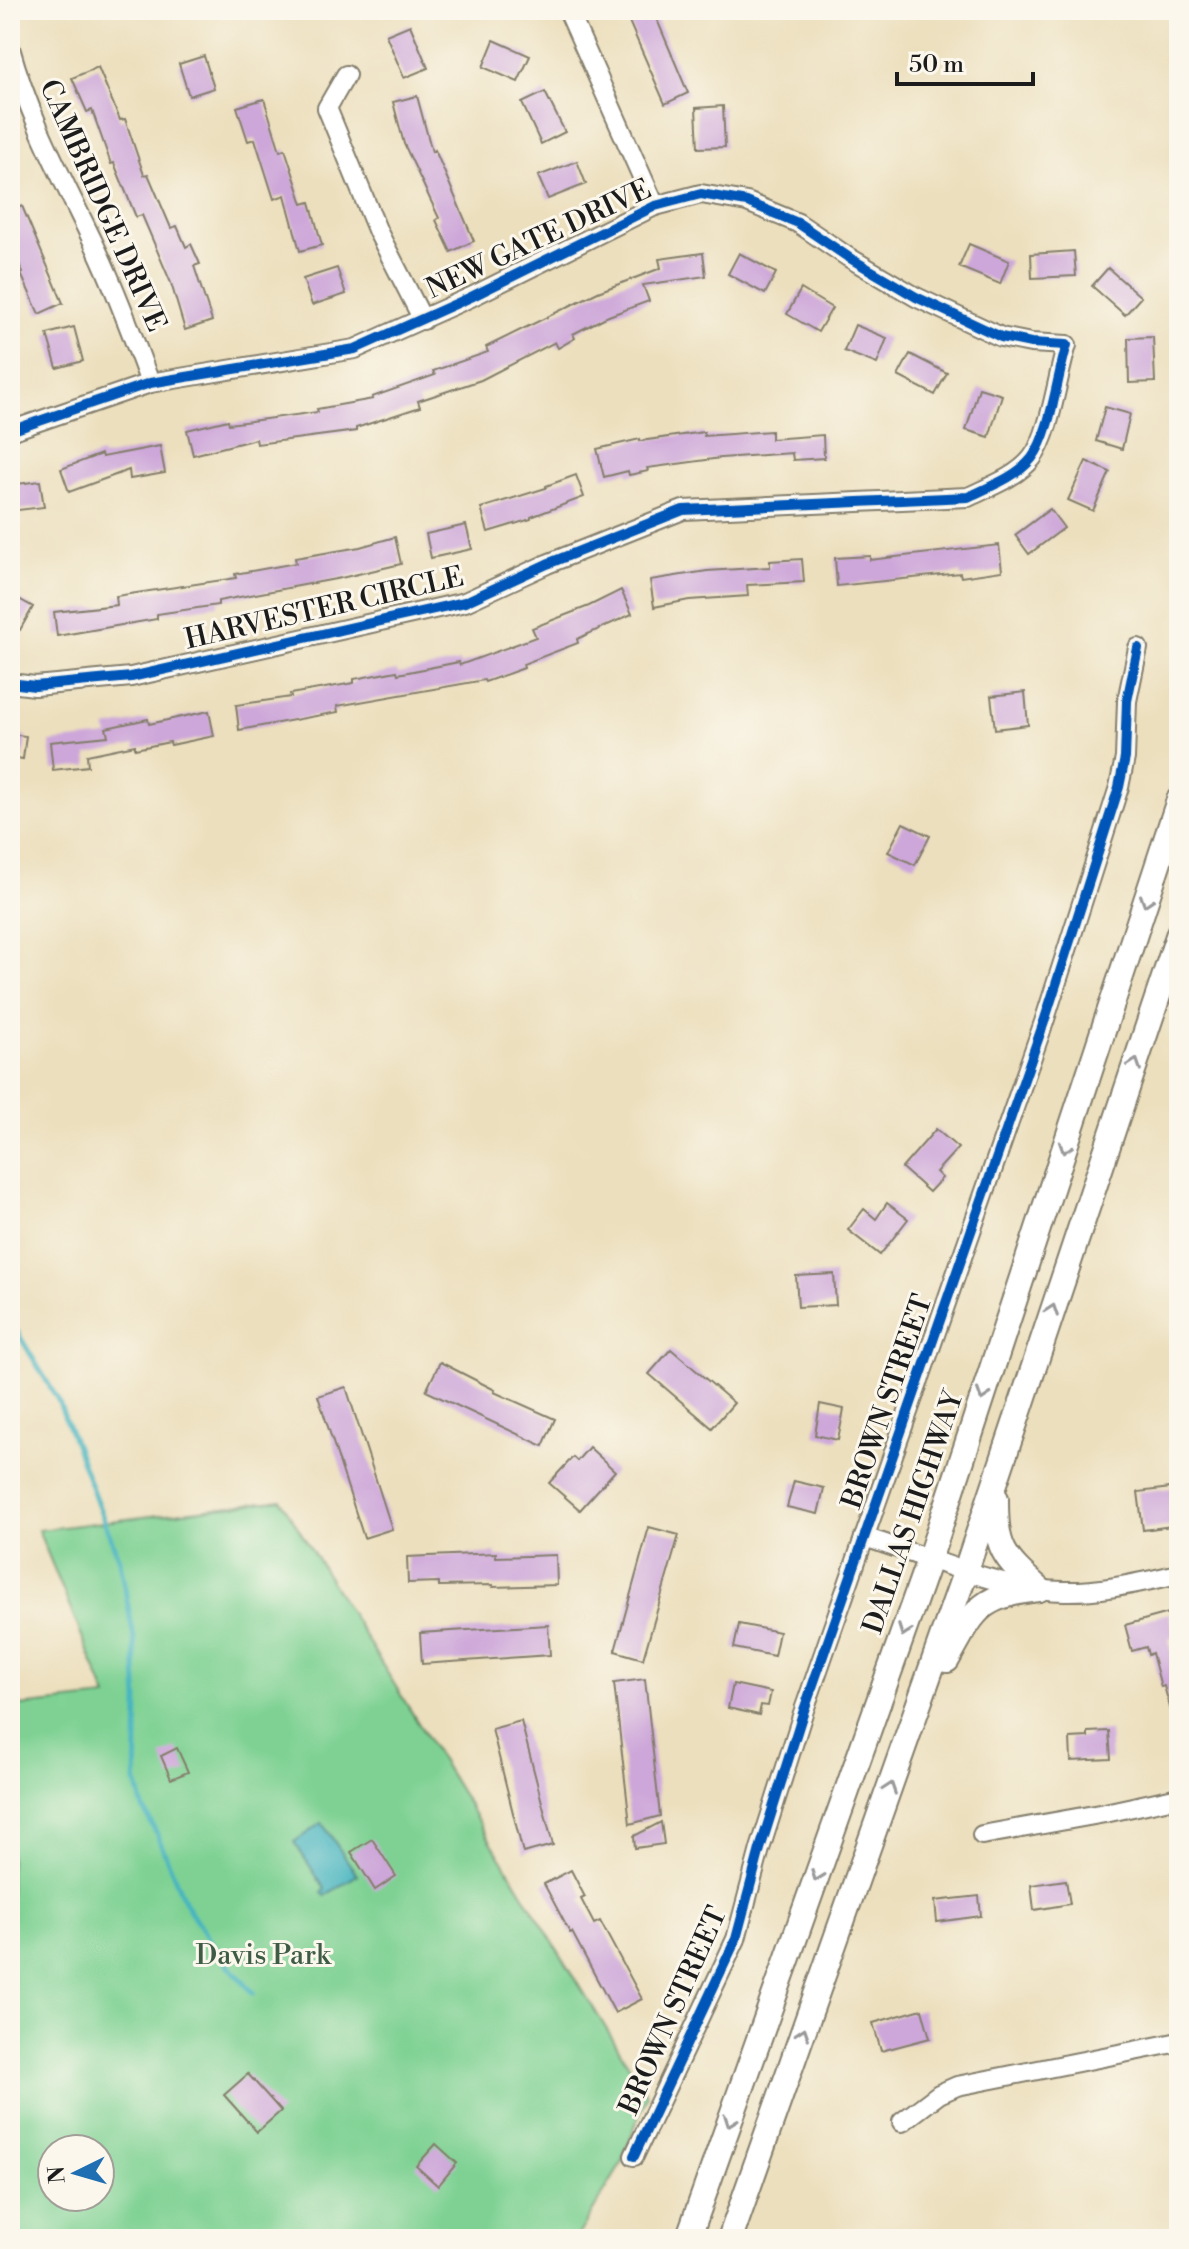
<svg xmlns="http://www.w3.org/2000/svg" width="1189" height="2249" font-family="'Libre Bodoni',serif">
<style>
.green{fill:#7ed193;stroke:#4d7658;stroke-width:2;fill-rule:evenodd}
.water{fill:#45b4bf;stroke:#30686e;stroke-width:2}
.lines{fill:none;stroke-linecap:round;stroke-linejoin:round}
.stream{stroke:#45b4bf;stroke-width:5}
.building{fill:#cda7d9}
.minor-casing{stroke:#847e6c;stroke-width:22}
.major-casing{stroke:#847e6c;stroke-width:28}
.minor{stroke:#fff;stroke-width:18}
.major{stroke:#fff;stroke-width:24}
.cycleway-casing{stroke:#fbf7ec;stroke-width:15}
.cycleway{stroke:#0057b8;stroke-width:10}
.oneway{stroke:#999}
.labels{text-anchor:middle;stroke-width:6;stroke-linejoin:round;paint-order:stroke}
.street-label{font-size:28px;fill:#1c1c1c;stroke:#fbf7ec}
.park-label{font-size:28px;fill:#3e5b46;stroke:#fbf7ec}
</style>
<rect width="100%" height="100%" fill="#fbf7ec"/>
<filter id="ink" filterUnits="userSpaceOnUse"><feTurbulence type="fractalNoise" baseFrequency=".0125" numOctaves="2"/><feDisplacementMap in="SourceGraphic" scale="16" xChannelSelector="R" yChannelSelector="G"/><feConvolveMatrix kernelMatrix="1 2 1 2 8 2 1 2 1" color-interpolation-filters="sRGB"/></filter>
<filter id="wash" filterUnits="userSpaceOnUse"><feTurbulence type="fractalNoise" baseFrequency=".006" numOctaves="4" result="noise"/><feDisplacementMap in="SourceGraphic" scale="32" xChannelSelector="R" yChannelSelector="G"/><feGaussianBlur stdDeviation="1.8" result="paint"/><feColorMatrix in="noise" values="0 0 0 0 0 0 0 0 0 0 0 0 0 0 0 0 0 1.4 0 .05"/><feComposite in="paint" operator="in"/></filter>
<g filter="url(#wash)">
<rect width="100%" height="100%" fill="#ecdfbd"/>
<!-- green -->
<path class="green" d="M 281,1500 L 647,2095 L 620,2166 L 576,2239 L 302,2239 L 257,2235 L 170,2239 L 10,2239 L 10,1707 L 107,1697 L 38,1530 ZM 52,2149 L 100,2149 L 100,2197 L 52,2197 Z"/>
<!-- water -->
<polygon class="water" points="322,1823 357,1875 325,1896 322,1892 325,1889 294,1842"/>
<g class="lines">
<!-- stream -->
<polyline class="stream" points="10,1320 58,1400 120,1562 134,1638 138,1699 136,1781 143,1808 156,1832 185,1903 217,1952 253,1993"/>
</g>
<g id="blocks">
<!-- building -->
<g class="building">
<polygon points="624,10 653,10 688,93 665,104"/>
<polygon points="410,25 428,68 404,78 386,35"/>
<polygon points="494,40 530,56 518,82 483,67"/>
<polygon points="204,56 214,88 189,96 179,64"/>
<polygon points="98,67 120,120 125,119 144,175 148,174 171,228 177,226 186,247 191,244 200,264 194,266 212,321 185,330 171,283 142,215 136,217 114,163 111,164 92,110 87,112 72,78"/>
<polygon points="545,92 565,132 541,144 522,103"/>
<polygon points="417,96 432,152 435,150 474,241 451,252 436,220 439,218 404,144 393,102"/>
<polygon points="264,99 280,151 285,149 303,204 310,202 322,245 300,251 285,195 274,199 255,139 248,141 237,107"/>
<polygon points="723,106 725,147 698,148 696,108"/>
<polygon points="577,161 586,184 548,199 538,176"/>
<polygon points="22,206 63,303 39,314 21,274 23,273 10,241 10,211"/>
<polygon points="969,244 1009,261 1000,284 959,267"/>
<polygon points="1074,251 1076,276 1032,278 1031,254"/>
<polygon points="703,253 706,276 643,285 649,301 606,317 573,334 575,338 558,348 555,342 481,380 418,401 420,407 356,428 356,431 257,444 256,439 193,455 187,430 228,420 229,424 318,412 317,409 373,399 372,397 435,375 433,371 488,352 486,347 598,292 661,268 659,259"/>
<polygon points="739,253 776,273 765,294 728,274"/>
<polygon points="337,268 346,294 312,305 303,279"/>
<polygon points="1108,268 1141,297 1125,315 1092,286"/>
<polygon points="801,289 832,308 818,332 787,314"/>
<polygon points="855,325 887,338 877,364 844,351"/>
<polygon points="74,327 83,361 57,368 47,334"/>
<polygon points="1153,337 1155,382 1129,383 1128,338"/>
<polygon points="910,354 947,373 935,395 898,376"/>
<polygon points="979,388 1002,395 989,437 966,430"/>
<polygon points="1105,407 1130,414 1122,449 1096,441"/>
<polygon points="771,431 771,439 823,435 824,458 793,460 792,453 721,458 647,468 648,471 629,475 628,471 604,477 597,449 640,439 640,441 704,432 704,436"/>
<polygon points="160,446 165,473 130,479 129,470 69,492 61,469 101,454 102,457"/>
<polygon points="1086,461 1110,472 1093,511 1068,500"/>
<polygon points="576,475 584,497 531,517 531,519 488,532 481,508 546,488 546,486"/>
<polygon points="40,481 44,507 10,511 10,485"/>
<polygon points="1050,509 1064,528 1029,554 1015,535"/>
<polygon points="466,525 472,549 431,558 426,534"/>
<polygon points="395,537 401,564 341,578 218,601 218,605 157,614 157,619 57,636 54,612 117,605 116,596 236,578 235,574 296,563 295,558 360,547"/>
<polygon points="999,545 1002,571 961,577 960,573 837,586 835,558 870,556 870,560"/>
<polygon points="802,559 804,582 747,585 748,596 689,600 654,607 650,580 707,571 770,567 770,561"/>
<polygon points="621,590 632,614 577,639 578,643 523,664 524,668 485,682 484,680 337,706 338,712 239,730 236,705 291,697 290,694 354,683 354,679 397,671 398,674 459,662 460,665 536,637 532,628 589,606"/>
<polygon points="10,594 33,607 20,630 10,625"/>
<polygon points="1025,692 1028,725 995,729 991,696"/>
<polygon points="209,711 214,736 171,745 170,742 135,749 135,745 87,755 88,766 53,770 50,742 108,736 106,728 148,719 149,724"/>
<polygon points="10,734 26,736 23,759 10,757"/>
<polygon points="903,823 930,836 915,865 888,852"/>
<polygon points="936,1129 958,1148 936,1172 942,1178 929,1192 902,1168"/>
<polygon points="887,1203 908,1219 880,1255 848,1230 864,1209 876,1219"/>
<polygon points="834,1274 836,1305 798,1307 796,1276"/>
<polygon points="671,1349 734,1403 712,1428 649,1374"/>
<polygon points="440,1362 495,1390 494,1392 555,1419 543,1446 426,1391"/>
<polygon points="346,1387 392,1529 364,1538 318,1396"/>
<polygon points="820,1404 844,1409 838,1440 815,1435"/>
<polygon points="589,1447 615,1471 580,1510 549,1483 573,1457 577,1461"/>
<polygon points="794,1481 824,1488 818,1514 787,1507"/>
<polygon points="1179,1487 1179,1525 1143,1530 1138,1492"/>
<polygon points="649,1527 679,1535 643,1659 615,1651"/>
<polygon points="496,1553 496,1557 556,1555 557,1585 493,1587 493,1585 439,1586 439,1582 408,1583 407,1557"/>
<polygon points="1169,1613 1176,1637 1169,1639 1179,1679 1179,1724 1175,1725 1164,1686 1161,1687 1152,1653 1148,1655 1146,1647 1132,1651 1125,1625"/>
<polygon points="739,1624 779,1632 774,1656 734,1648"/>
<polygon points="548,1625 550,1655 422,1664 420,1633"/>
<polygon points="645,1679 660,1816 630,1824 614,1683"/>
<polygon points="733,1684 771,1692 768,1706 761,1705 759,1715 728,1708"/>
<polygon points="521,1721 553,1845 523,1853 492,1729"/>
<polygon points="1109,1731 1111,1759 1071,1761 1070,1738 1088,1737 1088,1732"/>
<polygon points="177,1748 188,1772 171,1779 161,1756"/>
<polygon points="661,1822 664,1844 635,1848 634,1836"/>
<polygon points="372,1839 396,1876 375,1890 351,1852"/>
<polygon points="571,1870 585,1897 581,1899 594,1924 600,1921 642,1999 615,2013 572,1932 570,1933 544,1884"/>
<polygon points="1066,1880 1070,1904 1034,1910 1031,1885"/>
<polygon points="979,1896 981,1916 937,1922 935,1901"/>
<polygon points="922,2009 930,2038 881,2051 873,2023"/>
<polygon points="248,2074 281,2111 257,2132 224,2095"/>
<polygon points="436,2144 457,2163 438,2186 416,2166"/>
</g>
</g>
</g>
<g filter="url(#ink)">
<use href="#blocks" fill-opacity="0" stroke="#847e6c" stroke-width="2"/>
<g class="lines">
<!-- minor casing -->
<g class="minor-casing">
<g id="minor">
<polyline points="568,10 655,206"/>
<path d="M 10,48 C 29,118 64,181 95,246 C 116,290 133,337 150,383"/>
<polyline points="346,75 327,108 378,232 423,320"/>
<path d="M 10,431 L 150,383 L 355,349 L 471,297 L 655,206 L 701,194 L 747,202 L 798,223 L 848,257 L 916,297 L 1001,337 L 1031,343 L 1067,345 C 1057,376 1051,433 1032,458 C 1017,477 989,487 968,497 L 683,510 L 547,564 L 465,602 L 131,677 L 35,686 L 10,683"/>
<path d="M 864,1537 C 922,1555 1005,1591 1064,1591 C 1103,1592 1141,1582 1179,1574"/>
<polyline points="982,1835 1105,1813 1179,1797"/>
<polyline points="902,2122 939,2094 957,2086 1179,2042"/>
<polyline points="634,2156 736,1939 760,1849 803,1713 1044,1022 1119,787 1125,758 1127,701 1138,648"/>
</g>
</g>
<!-- major casing -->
<g class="major-casing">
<g id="major">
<path d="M 996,1499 C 996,1549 1002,1556 1039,1589"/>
<path d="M 947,1660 C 974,1611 979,1595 1039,1589"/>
<polyline points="688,2239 930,1557 1179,800"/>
<polyline points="730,2239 966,1570 1179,933"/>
</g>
</g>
<!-- minor -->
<use href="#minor" class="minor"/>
<!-- major -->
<use href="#major" class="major"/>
<!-- cycleway casing -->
<g class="cycleway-casing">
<g id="cycleway">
<path d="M 10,431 L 150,383 L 355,349 L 471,297 L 655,206 L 701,194 L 747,202 L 798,223 L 848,257 L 916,297 L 1001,337 L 1031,343 L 1067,345 C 1057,376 1051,433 1032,458 C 1017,477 989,487 968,497 L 683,510 L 547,564 L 465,602 L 131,677 L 35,686 L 10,683"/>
<polyline points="634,2156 736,1939 760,1849 803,1713 1044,1022 1119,787 1125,758 1127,701 1138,648"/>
</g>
</g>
<!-- cycleway -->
<use href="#cycleway" class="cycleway"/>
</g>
<!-- one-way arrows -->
<defs><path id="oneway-chevron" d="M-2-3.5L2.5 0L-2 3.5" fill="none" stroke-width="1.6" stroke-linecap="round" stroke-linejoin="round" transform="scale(2)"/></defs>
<g class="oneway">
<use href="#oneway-chevron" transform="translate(1146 901) rotate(108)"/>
<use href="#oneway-chevron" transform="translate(1135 1064) rotate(-71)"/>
<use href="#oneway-chevron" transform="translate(1065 1148) rotate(108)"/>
<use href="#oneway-chevron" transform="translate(1052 1310) rotate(-71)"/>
<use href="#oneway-chevron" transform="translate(983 1395) rotate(108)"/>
<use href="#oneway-chevron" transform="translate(904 1631) rotate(110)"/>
<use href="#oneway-chevron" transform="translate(890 1788) rotate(-71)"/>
<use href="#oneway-chevron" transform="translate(817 1876) rotate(110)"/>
<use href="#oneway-chevron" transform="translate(803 2033) rotate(-71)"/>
<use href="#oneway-chevron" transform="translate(730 2121) rotate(110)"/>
</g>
</g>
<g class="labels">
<!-- street labels -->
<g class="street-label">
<text transform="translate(104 205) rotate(66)" y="10">CAMBRIDGE DRIVE</text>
<text transform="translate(538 238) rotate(-25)" y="10">NEW GATE DRIVE</text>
<text transform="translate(324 607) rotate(-13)" y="10">HARVESTER CIRCLE</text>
<text transform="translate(886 1401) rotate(-71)" y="10">BROWN STREET</text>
<text transform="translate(912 1512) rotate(-71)" y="10">DALLAS HIGHWAY</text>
<text transform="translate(672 2010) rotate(-66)" y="10">BROWN STREET</text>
</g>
<!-- park labels -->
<g class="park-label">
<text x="263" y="1964">Davis Park</text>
</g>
</g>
<!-- margin -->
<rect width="1189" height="2249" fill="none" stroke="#fbf7ec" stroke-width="40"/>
<!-- north arrow -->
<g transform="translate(76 2173) rotate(265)"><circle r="38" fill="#fbf7ec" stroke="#a29f99" stroke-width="2"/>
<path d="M0-6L14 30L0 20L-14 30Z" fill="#1f6fb2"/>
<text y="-12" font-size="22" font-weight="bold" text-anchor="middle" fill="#1c1c1c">N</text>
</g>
<!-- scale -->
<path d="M897 72v12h136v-12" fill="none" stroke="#1c1c1c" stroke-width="4"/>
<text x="909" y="72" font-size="24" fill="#1c1c1c" stroke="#fbf7ec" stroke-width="6" paint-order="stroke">50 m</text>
</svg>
